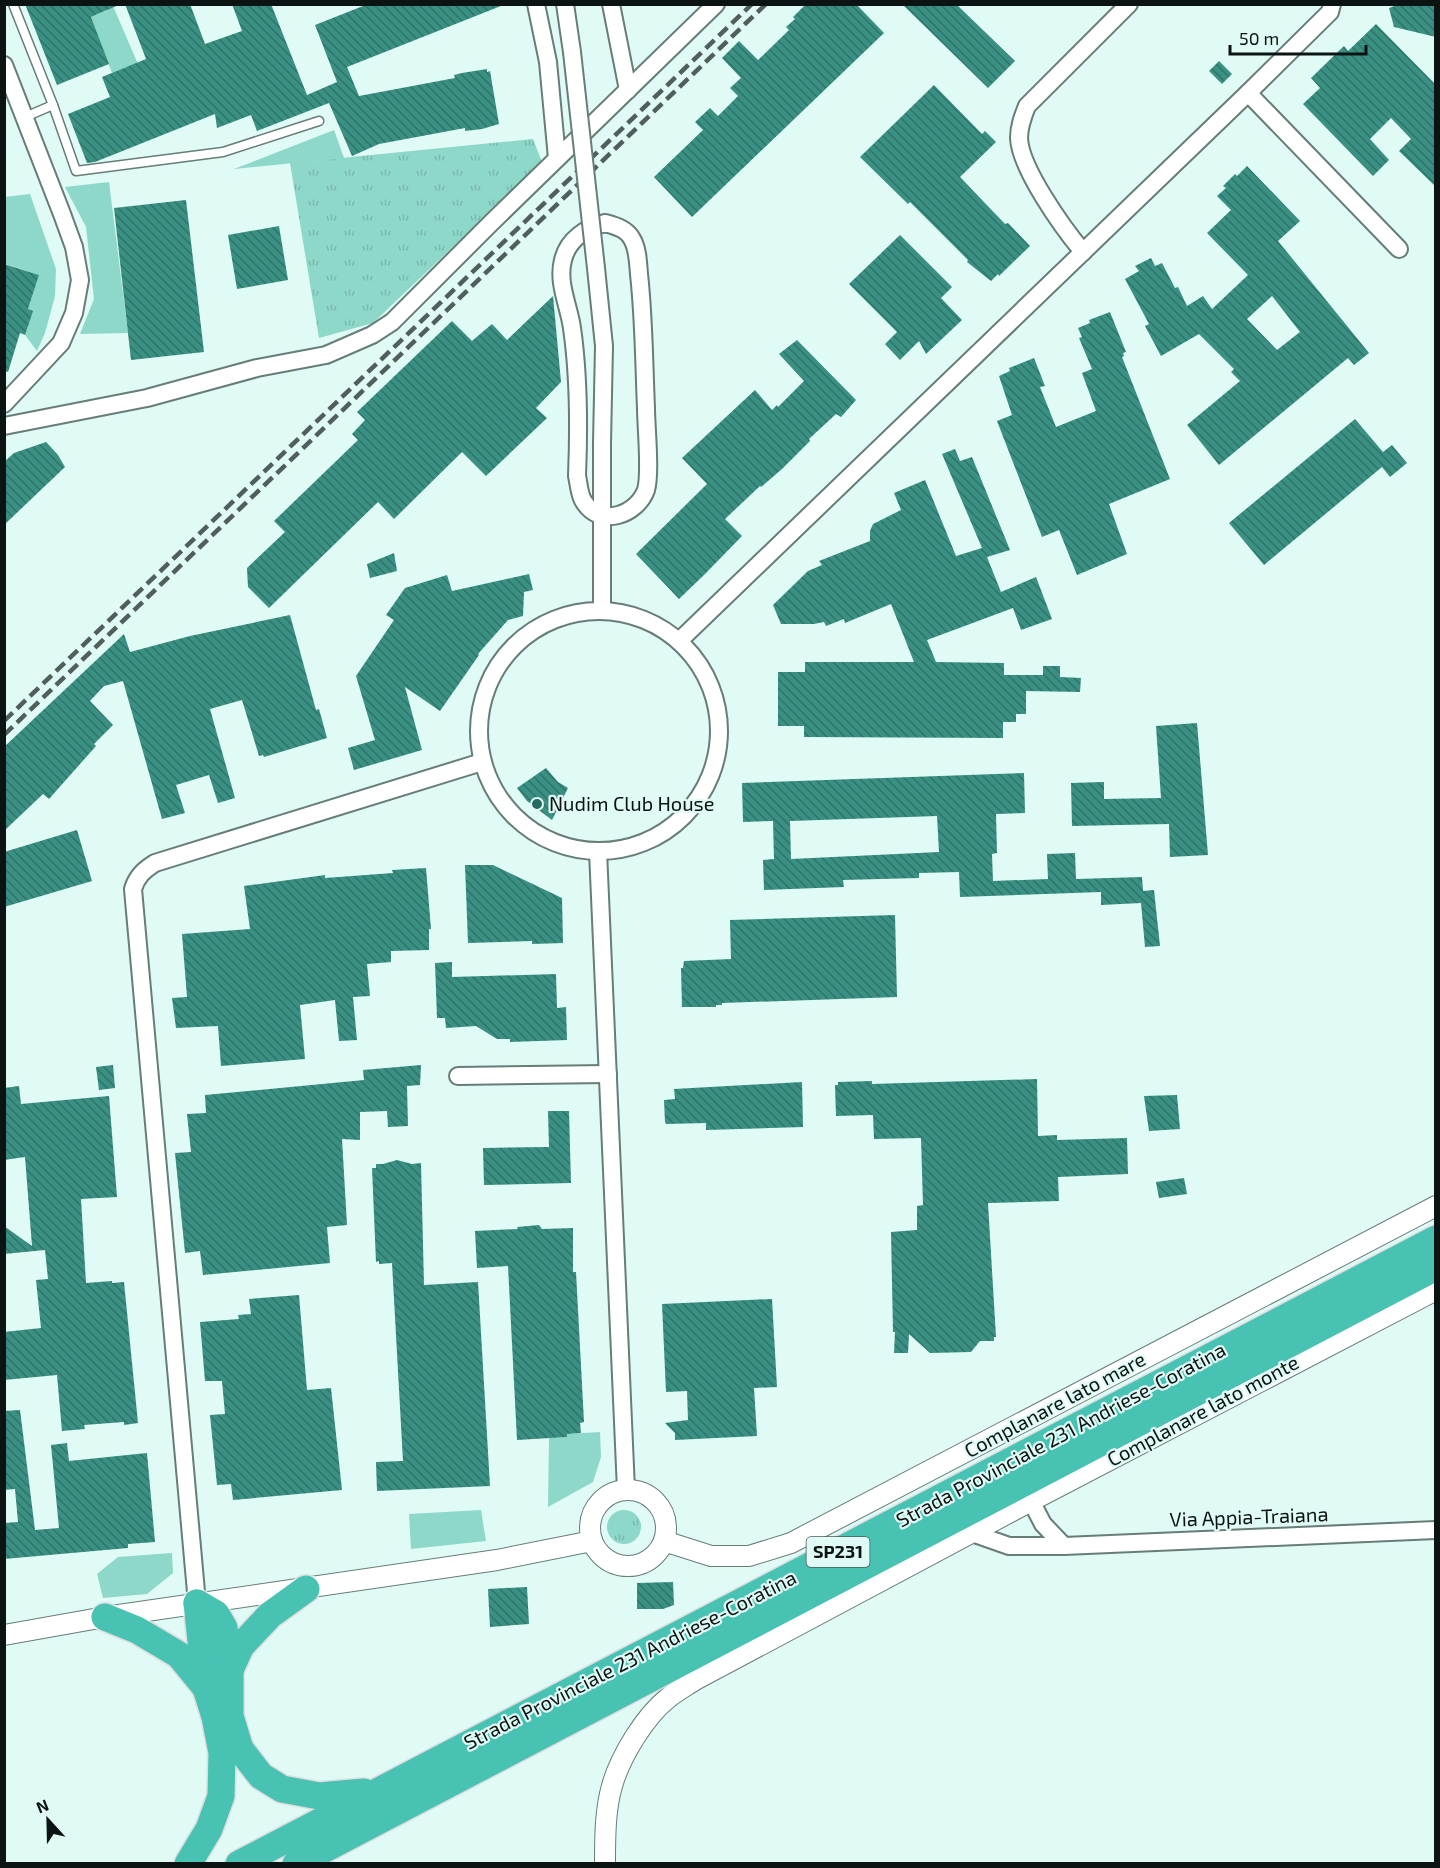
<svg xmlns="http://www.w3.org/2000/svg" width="1440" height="1868" font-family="'Exo 2',sans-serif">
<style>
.grass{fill:url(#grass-tufts)}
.garden{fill:#8ed8ca}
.building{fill:url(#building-back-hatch);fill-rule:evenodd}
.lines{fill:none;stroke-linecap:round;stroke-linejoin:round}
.service-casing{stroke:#667d78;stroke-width:11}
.minor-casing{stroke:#667d78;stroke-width:20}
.tertiary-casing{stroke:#667d78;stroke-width:22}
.trunk-casing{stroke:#dddede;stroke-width:30}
.service{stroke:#fff;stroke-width:8}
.minor{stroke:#fff;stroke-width:16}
.tertiary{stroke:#fff;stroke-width:20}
.trunk{stroke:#48c2b3;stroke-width:27}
.rail{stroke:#515f5c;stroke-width:4.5;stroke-dasharray:12 6;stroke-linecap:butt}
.minor-bridge-casing{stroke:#667d78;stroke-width:20;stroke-linecap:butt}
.minor-bridge{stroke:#fff;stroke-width:16}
.poi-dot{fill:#236a5f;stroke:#e0faf5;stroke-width:2}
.labels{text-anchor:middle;stroke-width:4.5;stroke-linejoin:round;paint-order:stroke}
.shield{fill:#e0faf5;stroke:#4b5956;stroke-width:1.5}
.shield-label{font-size:18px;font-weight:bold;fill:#0b1412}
.poi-label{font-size:20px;fill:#0b1412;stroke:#e0faf5;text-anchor:start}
.street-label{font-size:20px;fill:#0b1412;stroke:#e0faf5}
</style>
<defs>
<pattern id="grass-tufts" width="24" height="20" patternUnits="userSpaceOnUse" patternTransform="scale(1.5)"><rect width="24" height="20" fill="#8ed8ca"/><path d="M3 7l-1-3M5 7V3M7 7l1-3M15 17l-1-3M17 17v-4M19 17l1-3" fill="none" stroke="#79b8ac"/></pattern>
<pattern id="building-back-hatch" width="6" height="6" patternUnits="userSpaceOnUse" patternTransform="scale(1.5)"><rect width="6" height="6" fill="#3a9082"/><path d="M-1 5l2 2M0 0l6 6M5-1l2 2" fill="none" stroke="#2f7469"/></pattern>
</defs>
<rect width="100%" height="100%" fill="#e0faf5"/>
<!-- grass -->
<g class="grass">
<polygon points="533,139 542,162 373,323 319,338 290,163"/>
<circle cx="624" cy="1527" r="17"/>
</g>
<!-- garden -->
<g class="garden">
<polygon points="113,6 141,71 126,67 112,73 91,17 106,11"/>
<polygon points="334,130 344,158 234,169"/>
<polygon points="109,182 128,333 80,334 94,299 86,227 65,187"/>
<polygon points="30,194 56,269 55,296 45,333 37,351 25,335 32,311 28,309 39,275 5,264 4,197"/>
<polygon points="600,1432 601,1457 593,1482 548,1507 549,1438 567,1437 567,1434"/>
<polygon points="481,1510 486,1541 411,1549 409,1514"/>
<polygon points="172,1553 173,1573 147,1594 103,1598 97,1574 118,1557"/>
</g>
<!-- building -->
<g class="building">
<polygon points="25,4 121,4 91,17 109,64 57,85"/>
<polygon points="125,4 190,4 205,44 242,31 232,4 271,4 307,95 337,82 315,25 368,4 506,4 347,67 359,96 455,78 454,75 462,73 487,69 487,72 490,71 499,124 482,129 465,131 465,128 379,144 352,156 329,103 257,131 251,115 217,128 215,114 95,162 87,163 68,114 110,97 102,77 146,59"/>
<polygon points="806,4 856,4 884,33 692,217 654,177 703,130 695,122 710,108 718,116 738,96 730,88 741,78 722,58 739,41 758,60 789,30 786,27 795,19 793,17"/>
<polygon points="902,4 956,4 1015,61 988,88"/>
<polygon points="1400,4 1436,4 1436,37 1394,27 1389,8"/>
<polygon points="1376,24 1436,85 1436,187 1399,151 1411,139 1391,118 1370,139 1389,160 1373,176 1303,104 1320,88 1311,78 1344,46 1348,51"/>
<polygon points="1219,61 1232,74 1222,84 1209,71"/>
<polygon points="934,85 982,134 985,131 996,142 960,177 1005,224 1008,223 1030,246 999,276 998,274 991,281 967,262 968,260 910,202 908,204 860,157"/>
<path d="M 1247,166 L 1300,221 L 1278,241 L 1369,353 L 1354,365 L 1348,358 L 1219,465 L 1187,425 L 1240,381 L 1231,372 L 1234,369 L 1199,334 L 1161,356 L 1145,326 L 1149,324 L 1125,279 L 1139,271 L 1135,266 L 1151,258 L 1155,266 L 1162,263 L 1175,288 L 1178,287 L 1187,306 L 1203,296 L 1212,309 L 1248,275 L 1207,233 L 1231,210 L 1217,196 L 1226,188 L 1223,186 L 1235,174 L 1237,176 ZM 1272,296 L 1300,332 L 1277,350 L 1247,319 Z"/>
<polygon points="186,200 204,352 131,360 114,208"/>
<polygon points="279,226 288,280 237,289 228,235"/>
<polygon points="900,235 952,287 941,298 962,320 926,354 919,341 900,360 885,344 897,332 849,284"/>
<polygon points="4,264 39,275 28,309 33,311 25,335 20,333 8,372 4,371"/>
<polygon points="553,296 561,382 536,408 547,418 486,476 462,452 394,519 378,502 269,608 248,587 247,568 285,532 274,521 358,440 352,434 365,420 357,412 452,321 472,341 492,324 507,340"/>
<polygon points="1110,312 1126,352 1123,353 1124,356 1122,357 1170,479 1109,504 1127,554 1077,575 1059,530 1042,537 997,421 1012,415 999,376 1010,371 1009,368 1034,358 1045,386 1040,387 1056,427 1096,411 1082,373 1092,369 1079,338 1082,337 1078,328 1090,323 1089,320"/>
<polygon points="797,340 856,400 841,417 836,414 809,439 810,441 782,469 761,487 760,486 725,519 742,536 705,574 679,599 636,554 707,484 682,458 755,390 772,410 777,405 778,407 804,381 779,354"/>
<polygon points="1355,419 1383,452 1392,445 1407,463 1390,477 1382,467 1264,565 1229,523"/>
<polygon points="46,442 58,455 65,467 4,525 4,462 14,453"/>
<polygon points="955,449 960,461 972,457 1010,550 987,557 1001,592 1036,577 1052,619 1021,630 1013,608 927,640 936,662 1004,663 1004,675 1043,675 1043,666 1060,666 1060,677 1081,678 1080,692 1026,691 1026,714 1016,714 1016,722 1003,722 1003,738 804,737 804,726 778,726 778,672 805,672 805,662 914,662 891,604 845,623 844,619 826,626 824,622 814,624 781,624 773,605 808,571 822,565 819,561 870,541 870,531 873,524 901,510 894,493 925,480 956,556 982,548 942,454"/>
<polygon points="394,553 397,571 370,578 367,564"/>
<polygon points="529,574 533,590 524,592 523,616 508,620 478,654 479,655 440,711 405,687 422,750 354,770 348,748 375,740 356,676 394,620 386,615 405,588 447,575 452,591"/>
<polygon points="290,615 316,710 319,709 327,738 264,757 263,755 259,756 242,700 210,709 235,798 218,803 209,775 176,785 185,813 162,819 123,681 104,686 90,701 113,725 94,744 96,746 49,799 43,794 4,831 4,747 124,634 130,652 190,636"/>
<polygon points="1197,723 1208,855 1170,857 1169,824 1072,826 1071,783 1104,782 1104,799 1161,798 1156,726"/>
<polygon points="546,768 558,782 568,788 552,820 527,801 517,788"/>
<path d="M 1024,773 L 1025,813 L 996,814 L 997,853 L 992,854 L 993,881 L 1048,879 L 1047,854 L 1075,853 L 1076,879 L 1142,877 L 1143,891 L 1154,890 L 1160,946 L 1145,947 L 1141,903 L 1101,905 L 1101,892 L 960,897 L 959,872 L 919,873 L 919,878 L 843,880 L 844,887 L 764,890 L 763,860 L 774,859 L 773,821 L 743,822 L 742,783 ZM 937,816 L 939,852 L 791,859 L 790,821 Z"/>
<polygon points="77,830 92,881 4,907 4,852"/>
<polygon points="465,865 493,865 562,898 563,943 532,944 532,941 468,943"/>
<polygon points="426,868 431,929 429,929 429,950 391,951 391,962 367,964 370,996 353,997 357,1040 339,1041 335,1000 300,1005 305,1059 221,1066 218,1026 176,1028 172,998 187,997 182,934 250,929 244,886 325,875 325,878 393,873 392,870"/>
<polygon points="895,915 897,997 722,1003 722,1005 716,1005 716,1007 682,1007 681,968 683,968 684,961 731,959 730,920"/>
<polygon points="452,962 452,977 556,974 557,1008 566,1007 567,1040 510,1042 510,1039 497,1039 476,1026 446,1028 445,1018 437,1018 435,963"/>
<polygon points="113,1065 115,1088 99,1090 96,1067"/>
<polygon points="421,1065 420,1085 407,1086 408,1126 388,1127 387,1111 360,1112 360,1140 342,1139 347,1225 327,1227 330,1263 203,1275 200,1251 185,1253 175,1153 191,1152 187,1114 206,1113 205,1095 364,1080 363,1070"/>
<polygon points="1037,1079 1038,1136 1057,1135 1057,1140 1127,1138 1128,1174 1058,1177 1059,1201 988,1203 996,1337 994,1337 994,1341 980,1341 971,1352 930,1353 909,1334 908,1353 894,1353 895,1332 893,1332 891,1232 917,1230 917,1206 923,1205 921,1138 874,1139 873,1115 836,1116 835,1085 838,1085 838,1082 872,1081 872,1084"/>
<polygon points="802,1082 803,1127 706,1130 706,1123 666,1124 665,1122 664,1100 675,1099 674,1089"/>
<polygon points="19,1086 21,1104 109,1096 117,1197 81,1199 86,1283 112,1281 112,1283 124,1282 138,1423 124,1425 124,1422 84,1425 85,1429 62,1431 57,1375 4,1380 4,1332 41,1328 36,1280 48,1279 45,1250 4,1254 4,1226 32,1246 25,1157 4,1160 4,1088"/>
<polygon points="1177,1095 1180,1129 1149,1131 1144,1096"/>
<polygon points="548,1111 569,1111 571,1183 484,1185 483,1148 549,1147"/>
<polygon points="397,1160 412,1164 421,1163 424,1285 478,1282 490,1486 377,1491 376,1462 403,1461 392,1263 379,1264 379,1261 376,1262 372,1168 376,1168 376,1164 383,1164"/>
<polygon points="1184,1178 1187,1194 1159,1198 1156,1182"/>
<polygon points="539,1225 542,1229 573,1228 573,1272 576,1272 584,1422 580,1423 581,1433 567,1434 567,1437 517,1440 508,1266 477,1268 475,1231 518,1229 517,1227"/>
<polygon points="299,1295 307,1390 331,1388 342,1490 233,1500 231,1484 217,1485 210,1415 225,1414 222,1381 205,1381 200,1322 239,1319 238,1315 251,1314 249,1299"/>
<polygon points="772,1299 777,1387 754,1388 757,1436 675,1440 675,1433 665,1423 688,1420 687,1391 666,1392 662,1304"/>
<polygon points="20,1410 35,1530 59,1528 51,1445 67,1443 69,1461 147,1453 155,1542 128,1544 128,1548 4,1559 4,1523 18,1522 15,1489 4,1490 4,1411"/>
<polygon points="673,1582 674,1605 663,1609 637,1609 637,1583"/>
<polygon points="527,1587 529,1624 490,1627 488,1589"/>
</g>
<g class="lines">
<!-- service casing -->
<g class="service-casing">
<g id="service">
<polyline points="13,4 53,105"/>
<polyline points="25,117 53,105 76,171 223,152 319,121"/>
</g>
</g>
<!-- minor casing -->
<g class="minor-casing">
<g id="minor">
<polyline points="536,4 548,62 557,158"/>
<polyline points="565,4 572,52"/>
<polyline points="611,4 628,90"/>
<polyline points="4,65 62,214 74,247 80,280 74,313 61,343 4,404"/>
<polyline points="1248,93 1399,249"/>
<path d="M 605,223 C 616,226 627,229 632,239 C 638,249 638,263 639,274 C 644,319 644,363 646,408 C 646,427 651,473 646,490 C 637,515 600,528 584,502 C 579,495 579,484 577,476 C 579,427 579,377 572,328 C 569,306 557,283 563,260 C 568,239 586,228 605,223 Z"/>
<path d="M 1083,252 C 1063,228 1020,168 1019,138 C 1019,126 1023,116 1027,106 L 1129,4"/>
<polyline points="596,268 604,346 602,443 602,610"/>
<polyline points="4,426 147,398 257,368 326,355 372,335 392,322 491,223 716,4"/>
<circle cx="599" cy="731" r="120"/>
<polyline points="679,641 1248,93 1330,12 1332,4"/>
<polyline points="598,851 626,1490"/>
<polyline points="458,1076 608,1074"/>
<polyline points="1031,1501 1043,1524 1064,1546"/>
<polyline points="972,1533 1009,1546 1064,1546 1436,1530"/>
<path d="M 197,1603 L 133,889 C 137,876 144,870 155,863 L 482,762"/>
</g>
</g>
<!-- tertiary casing -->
<g class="tertiary-casing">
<g id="tertiary">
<circle cx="628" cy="1528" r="38"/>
<polyline points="664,1541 711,1556 749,1556 791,1543 1436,1206"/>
<polyline points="4,1635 105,1617 497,1560 592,1541"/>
<path d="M 605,1864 C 605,1838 605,1810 612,1786 C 620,1757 645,1716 668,1698 C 677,1691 686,1686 695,1680 L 1031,1501 L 1436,1290"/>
</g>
</g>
<!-- trunk casing -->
<g class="trunk-casing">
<g id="trunk">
<polyline points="197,1603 216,1614 224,1628 230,1670 230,1716 240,1749 261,1776 282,1789 319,1796 364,1792"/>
<polyline points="105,1617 137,1630 179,1655 206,1688"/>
<polyline points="230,1670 241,1646 270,1615 306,1589"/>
<polyline points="188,1864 209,1829 221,1796 222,1753 215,1717 206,1688 197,1603"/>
<polyline points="239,1864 1436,1239"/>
<polyline points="296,1864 1436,1267"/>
</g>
</g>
<!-- service -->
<use href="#service" class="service"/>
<!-- minor -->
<use href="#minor" class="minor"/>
<!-- tertiary -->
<use href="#tertiary" class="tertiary"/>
<!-- trunk -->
<use href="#trunk" class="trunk"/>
<!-- rail -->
<g class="rail">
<polyline points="4,721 752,4"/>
<polyline points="4,735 766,4"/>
</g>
<!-- minor-bridge casing -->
<g class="minor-bridge-casing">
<polyline id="minor-bridge" points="572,52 596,268"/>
</g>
<!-- minor-bridge -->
<use href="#minor-bridge" class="minor-bridge"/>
</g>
<!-- markers -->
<circle class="poi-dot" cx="537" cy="804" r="6"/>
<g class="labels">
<!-- shield labels -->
<rect class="shield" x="806.5" y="1537" width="63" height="30" rx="4.5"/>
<g class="shield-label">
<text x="838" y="1558">SP231</text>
</g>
<!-- poi labels -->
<g class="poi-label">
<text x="549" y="811">Nudim Club House</text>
</g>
<!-- street labels -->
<g class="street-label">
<text transform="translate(1055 1405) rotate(-28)" y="7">Complanare lato mare</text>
<text transform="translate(1203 1411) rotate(-28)" y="7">Complanare lato monte</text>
<text transform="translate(1061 1435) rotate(-28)" y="7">Strada Provinciale 231 Andriese-Coratina</text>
<text transform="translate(1249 1517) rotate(-2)" y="7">Via Appia-Traiana</text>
<text transform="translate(630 1660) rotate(-27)" y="7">Strada Provinciale 231 Andriese-Coratina</text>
</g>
</g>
<!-- border -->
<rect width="1440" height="1868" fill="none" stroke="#0b1412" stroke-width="12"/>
<!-- north arrow -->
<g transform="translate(48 1820) rotate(338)" stroke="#e0faf5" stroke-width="4.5" paint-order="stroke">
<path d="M0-4.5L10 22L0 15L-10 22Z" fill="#0b1412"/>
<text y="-9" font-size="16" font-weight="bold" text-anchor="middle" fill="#0b1412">N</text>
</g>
<!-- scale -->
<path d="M1230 45v9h136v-9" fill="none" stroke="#0b1412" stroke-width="3"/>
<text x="1239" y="45" font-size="18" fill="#0b1412" stroke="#e0faf5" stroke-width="4.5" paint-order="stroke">50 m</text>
</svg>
